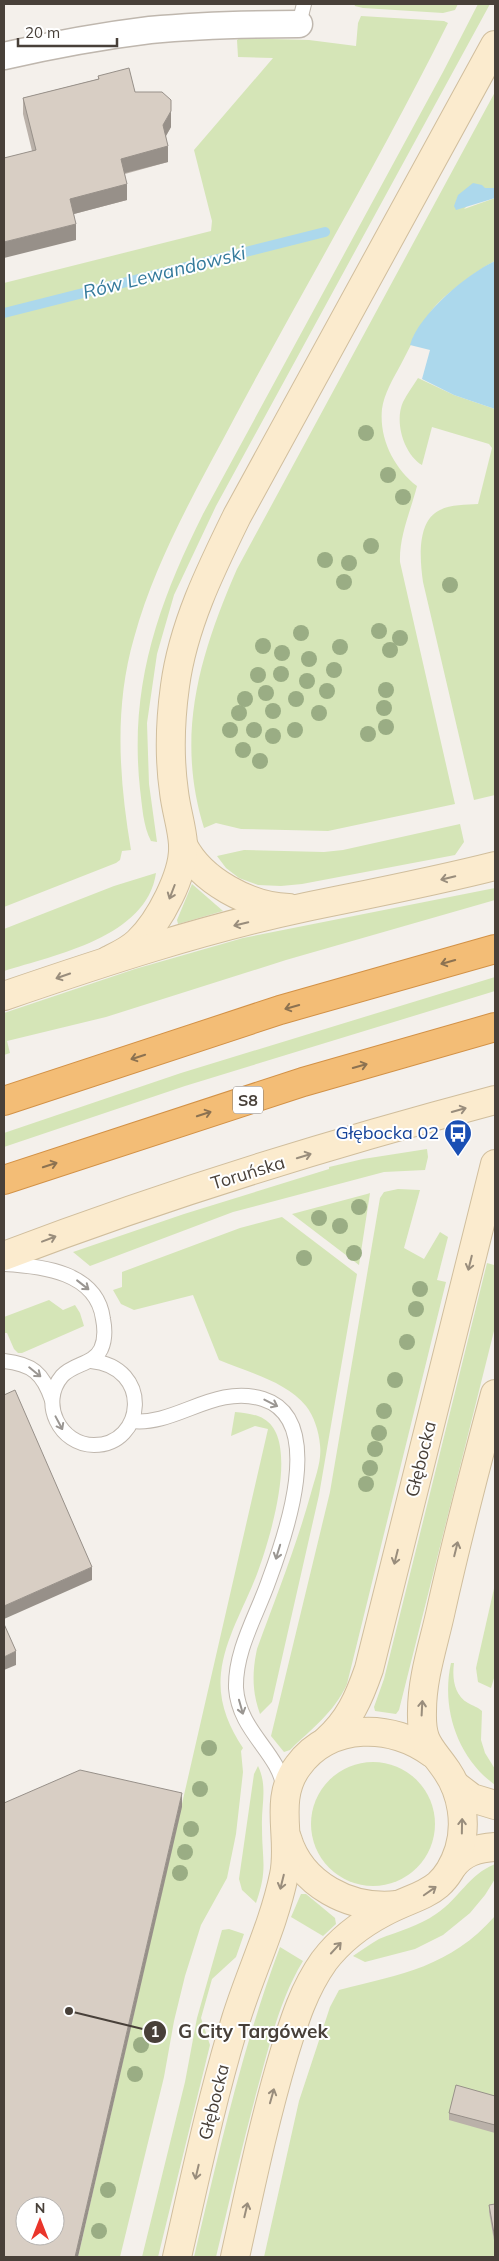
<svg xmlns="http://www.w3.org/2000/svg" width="499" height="2261" font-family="Mulish,sans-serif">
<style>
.green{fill:#d5e5b7}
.water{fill:#acd8ec}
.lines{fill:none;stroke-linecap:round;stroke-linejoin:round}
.stream{stroke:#acd8ec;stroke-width:10}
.lane-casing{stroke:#bfb7ae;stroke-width:16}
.street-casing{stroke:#bfb7ae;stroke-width:29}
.secondary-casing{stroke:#d0be9d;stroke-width:30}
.highway-casing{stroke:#d29146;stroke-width:30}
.lane{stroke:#fff;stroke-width:14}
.street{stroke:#fff;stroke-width:26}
.secondary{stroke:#fbebce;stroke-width:28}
.highway{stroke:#f3bd76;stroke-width:28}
.tree{fill:#9aad84}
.wall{fill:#bab1a9}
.shaded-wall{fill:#979089}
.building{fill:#d8cec4;stroke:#979089;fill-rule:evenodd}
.oneway{stroke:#998d7c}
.oneway2{stroke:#8c7251}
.oneway3{stroke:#9a9692}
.labels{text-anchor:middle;stroke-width:4;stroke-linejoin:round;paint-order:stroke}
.shield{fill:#fff;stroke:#7f7974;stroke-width:1}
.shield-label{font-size:16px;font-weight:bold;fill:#484039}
.transit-label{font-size:18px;fill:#164399;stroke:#fff;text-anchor:end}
.street-label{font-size:18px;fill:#484039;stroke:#fff}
.water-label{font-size:19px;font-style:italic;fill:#357b9c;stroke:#fff}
.leader{fill:none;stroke:#484039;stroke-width:2}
.callout-dot{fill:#484039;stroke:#fff;stroke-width:2}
.mark-label{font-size:15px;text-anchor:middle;font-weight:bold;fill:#fff}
.callout-label{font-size:19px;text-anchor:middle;font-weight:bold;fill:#484039;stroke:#fff;stroke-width:4;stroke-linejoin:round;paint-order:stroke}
</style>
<rect width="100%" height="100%" fill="#f4f0eb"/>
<!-- green -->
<g class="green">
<polygon points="354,4 458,4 455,10 443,13 363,8 355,6"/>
<path d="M 478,4 L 490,4 L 216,506 L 174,595 L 157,654 L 147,723 L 149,784 L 157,842 L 151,841 C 143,827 142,804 140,789 C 129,686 158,604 203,514 L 443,72 Z"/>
<path d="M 361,16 L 444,21 L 448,23 C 382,156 306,284 236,415 C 198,487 156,558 134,638 C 114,707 119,779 131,850 L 122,851 L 120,860 L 116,863 L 4,907 L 4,283 L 211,231 L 212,221 L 194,150 L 273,58 L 238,57 L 237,40 L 240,38 L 309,40 L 356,46 L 358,23 Z"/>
<path d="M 495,92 L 495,188 L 485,188 L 464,209 L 495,198 L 495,261 C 479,269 442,296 432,310 C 418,329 410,347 400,366 C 393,379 384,394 382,409 C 379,439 394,468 417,486 C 411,510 399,536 400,562 L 455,804 L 328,831 L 241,829 L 216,823 L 204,828 C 175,735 200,654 237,569 Z"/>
<path d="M 418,378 L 454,395 L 495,409 L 495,795 L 474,800 L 423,582 C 420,561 416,521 440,510 C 451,504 466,505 478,504 L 492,448 L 489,444 L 432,427 L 422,465 C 404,454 394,422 403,402 C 407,394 413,386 418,378 Z"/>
<polygon points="460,824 464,842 455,855 302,884 281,886 258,885 239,878 226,868 217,856 244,850 324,852 343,850"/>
<path d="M 156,873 C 147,937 55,955 4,971 L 4,929 L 114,886 Z"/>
<polygon points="192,884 223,911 178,924 177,920"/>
<polygon points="495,888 495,900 286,960 106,1017 7,1041 10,1053 4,1055 4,1013 135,969 243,938"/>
<polygon points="495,977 495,991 185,1086 4,1147 4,1133 181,1073"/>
<polygon points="427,1149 428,1157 425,1170 384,1172 233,1212 90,1266 73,1252 184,1214 329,1169 329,1167 363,1159"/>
<path d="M 398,1189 L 420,1190 L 404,1248 L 424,1259 L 440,1232 L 448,1237 L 437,1280 L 446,1282 L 347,1684 C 334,1713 311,1729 290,1750 L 284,1752 L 271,1736 L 330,1492 L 380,1198 L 384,1192 Z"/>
<polygon points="370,1193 359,1265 292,1214 367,1194"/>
<path d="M 282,1217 L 357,1274 L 319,1495 L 272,1702 L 260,1714 C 252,1692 252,1672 257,1649 C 276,1597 296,1547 311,1493 C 315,1478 322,1461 320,1445 C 319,1432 314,1416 306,1406 C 286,1381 247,1372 219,1360 L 193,1295 L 134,1310 L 121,1304 L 113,1290 L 122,1287 L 122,1272 L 240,1228 Z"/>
<polygon points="495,1261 495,1327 399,1710 396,1714 375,1711 374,1707 384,1679 487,1263 494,1265"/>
<polygon points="49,1300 63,1310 75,1305 80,1313 84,1326 22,1353 18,1353 14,1349 7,1333 4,1333 4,1317"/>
<path d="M 235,1412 C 245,1413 256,1414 264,1419 C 301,1440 269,1542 257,1574 C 245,1606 225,1638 221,1673 C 218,1701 228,1725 243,1748 L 241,1751 L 243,1772 L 236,1834 L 227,1878 L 201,1925 L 185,1976 L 174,2021 L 164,2077 L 120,2257 L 78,2257 L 268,1429 L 255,1426 L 231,1436 Z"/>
<polygon points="495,1584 495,1675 491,1688 478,1682 476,1668"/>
<path d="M 451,1663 L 454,1663 C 452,1678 454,1695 468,1703 C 473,1706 478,1707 482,1711 L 481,1740 L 485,1753 L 495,1769 L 495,1785 C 457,1757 441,1708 451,1663 Z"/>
<circle cx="373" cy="1824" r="62"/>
<path d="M 258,1766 C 268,1787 261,1805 262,1827 C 262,1861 268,1869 256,1903 L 242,1890 L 239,1879 L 254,1774 Z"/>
<path d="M 495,1864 L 495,1879 L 485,1895 L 470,1913 L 443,1935 L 415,1949 L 365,1962 L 353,1956 C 362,1950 370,1944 379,1939 C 399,1931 419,1926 436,1914 C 460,1898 468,1875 495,1864 Z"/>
<polygon points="301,1894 306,1894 335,1918 336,1924 323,1936 291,1917"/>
<path d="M 495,1916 L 495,2257 L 264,2257 L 299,2101 L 330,2007 L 339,1990 C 402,1974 450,1967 495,1916 Z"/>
<polygon points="229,1929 244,1934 236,1957 212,1979 201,2018 210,2045 158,2257 142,2257 185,2082 197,2018 222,1930"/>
<path d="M 280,1947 L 303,1961 C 281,1997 271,2039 260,2079 C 244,2138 230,2198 216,2257 L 194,2257 C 219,2152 242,2048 280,1947 Z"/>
</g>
<!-- water -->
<g class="water">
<polygon points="473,183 482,185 485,188 495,188 495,198 456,210 454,206 458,195"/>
<path d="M 495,261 L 495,409 L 454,395 L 422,379 L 430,350 L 410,345 C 419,314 467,274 495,261 Z"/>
</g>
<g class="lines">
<!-- stream -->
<polyline class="stream" points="4,313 325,232"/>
<!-- lane casing -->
<g class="lane-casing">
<g id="lane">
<polyline points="299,24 304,4"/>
<path d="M 4,1264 C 42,1266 97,1272 103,1319 C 105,1329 105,1340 101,1349 C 93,1365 74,1363 62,1376 C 39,1403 60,1445 94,1445 C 145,1445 153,1367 91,1361"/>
<path d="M 4,1361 C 32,1364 43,1373 52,1400"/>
<path d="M 132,1421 C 176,1426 214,1384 263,1399 C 327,1419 285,1537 269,1580 C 257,1615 235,1650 236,1688 C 239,1732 279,1752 284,1789"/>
</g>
</g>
<!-- street casing -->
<g class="street-casing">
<path id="street" d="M 4,56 C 52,45 101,36 150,30 C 200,25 249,24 299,24"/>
</g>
<!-- secondary casing -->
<g class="secondary-casing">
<g id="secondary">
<path d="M 183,845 C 201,881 250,907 289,908"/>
<path d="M 109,960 C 119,955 130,950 138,942 C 159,922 185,874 183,844 C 182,827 176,810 174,792 C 169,757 170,722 175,686 C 183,626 210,571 237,516 L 495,45"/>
<path d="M 4,996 C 103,962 203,929 306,907 C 369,894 432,882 495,866"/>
<path d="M 4,1256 C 164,1195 329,1144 495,1100"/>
<path d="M 326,1741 C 349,1721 359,1698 369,1669 L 495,1164"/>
<polyline points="455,1785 472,1798 495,1805"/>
<path d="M 287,1838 C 301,1885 350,1910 397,1905"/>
<path d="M 452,1867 C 463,1852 478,1848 495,1847"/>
<path d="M 177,2257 C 195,2178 212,2097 236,2019 C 251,1971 274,1924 284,1875 C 292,1838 273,1799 298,1766 C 330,1722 393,1723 433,1754"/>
<path d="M 235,2257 C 250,2189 264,2121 284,2054 C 294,2021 304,1989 324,1961 C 340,1940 361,1924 384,1912 C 419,1893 444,1896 459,1850 C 467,1824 462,1793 447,1771 C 430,1746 421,1744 422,1711 C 422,1677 434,1643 441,1610 C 457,1538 476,1465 495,1394"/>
</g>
</g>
<!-- highway casing -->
<g class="highway-casing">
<g id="highway">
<polyline points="4,1101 280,1010 495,949"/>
<polyline points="4,1180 303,1082 495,1027"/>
</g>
</g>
<!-- lane -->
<use href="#lane" class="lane"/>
<!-- street -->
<use href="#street" class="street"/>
<!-- secondary -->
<use href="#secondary" class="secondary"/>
<!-- highway -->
<use href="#highway" class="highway"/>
</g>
<!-- trees -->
<g class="tree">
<circle cx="366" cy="433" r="8"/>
<circle cx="388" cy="475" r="8"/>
<circle cx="403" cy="497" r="8"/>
<circle cx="371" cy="546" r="8"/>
<circle cx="325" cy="560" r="8"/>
<circle cx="349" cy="563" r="8"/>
<circle cx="344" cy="582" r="8"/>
<circle cx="450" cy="585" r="8"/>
<circle cx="379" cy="631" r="8"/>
<circle cx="301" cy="633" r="8"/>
<circle cx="400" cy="638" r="8"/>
<circle cx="263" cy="646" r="8"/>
<circle cx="340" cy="647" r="8"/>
<circle cx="390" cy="650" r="8"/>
<circle cx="282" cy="653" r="8"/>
<circle cx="309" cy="659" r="8"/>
<circle cx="334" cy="670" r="8"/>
<circle cx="281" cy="674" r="8"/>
<circle cx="258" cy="675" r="8"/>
<circle cx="307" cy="681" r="8"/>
<circle cx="386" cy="690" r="8"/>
<circle cx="327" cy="691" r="8"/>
<circle cx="266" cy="693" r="8"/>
<circle cx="245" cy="699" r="8"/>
<circle cx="296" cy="699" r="8"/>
<circle cx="384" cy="708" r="8"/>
<circle cx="273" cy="711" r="8"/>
<circle cx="239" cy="713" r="8"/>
<circle cx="319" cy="713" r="8"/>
<circle cx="386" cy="727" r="8"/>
<circle cx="230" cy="730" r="8"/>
<circle cx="254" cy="730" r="8"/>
<circle cx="295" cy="730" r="8"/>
<circle cx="368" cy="734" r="8"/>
<circle cx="273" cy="736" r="8"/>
<circle cx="243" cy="750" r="8"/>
<circle cx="260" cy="761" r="8"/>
<circle cx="359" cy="1207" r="8"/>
<circle cx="319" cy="1218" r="8"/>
<circle cx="340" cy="1226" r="8"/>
<circle cx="354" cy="1253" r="8"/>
<circle cx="304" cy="1258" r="8"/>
<circle cx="420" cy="1289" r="8"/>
<circle cx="416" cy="1309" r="8"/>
<circle cx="407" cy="1342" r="8"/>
<circle cx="395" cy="1380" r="8"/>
<circle cx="384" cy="1411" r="8"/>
<circle cx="379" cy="1433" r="8"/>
<circle cx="375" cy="1449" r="8"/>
<circle cx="370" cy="1468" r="8"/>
<circle cx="366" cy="1484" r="8"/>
<circle cx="209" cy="1748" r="8"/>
<circle cx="200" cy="1789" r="8"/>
<circle cx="191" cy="1829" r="8"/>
<circle cx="185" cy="1852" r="8"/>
<circle cx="180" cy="1873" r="8"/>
<circle cx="141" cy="2045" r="8"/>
<circle cx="135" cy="2074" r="8"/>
<circle cx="108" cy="2190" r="8"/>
<circle cx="99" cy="2231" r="8"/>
</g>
<!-- wall -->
<g class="wall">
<polygon points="98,76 135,92 171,127 166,136 168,162 125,174 127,200 74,214 76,240 32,151 23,114 23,98 98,79"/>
<polygon points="495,2096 495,2133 449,2120 449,2113"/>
<polygon points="495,2204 495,2246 489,2212 489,2205"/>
</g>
<!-- shaded-wall -->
<g class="shaded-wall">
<polygon points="171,111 171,127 163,141 163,125"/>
<polygon points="168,146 168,162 121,174 121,159"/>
<polygon points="127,184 127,200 70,215 70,199"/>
<polygon points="76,224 76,240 4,258 4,242"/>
<polygon points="92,1567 92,1580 4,1619 4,1606"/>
<polygon points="16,1651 16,1665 4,1670 4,1657"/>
<polygon points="182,1793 182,1807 78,2257 75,2257"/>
</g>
<!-- building -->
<g class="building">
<polygon points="129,68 135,92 162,92 171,100 171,111 163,125 168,146 121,159 127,184 70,199 76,224 4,242 4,158 36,150 23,98 99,79 98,76"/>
<polygon points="15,1390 92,1567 4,1606 4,1395"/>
<polygon points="4,1624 16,1651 4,1657"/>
<path d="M 80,1770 L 182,1793 L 75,2257 L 4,2257 L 4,1803 ZM 25,2206 L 55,2206 L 55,2236 L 25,2236 Z"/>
<polygon points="456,2085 495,2096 495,2125 449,2113"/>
<polygon points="495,2204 495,2239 489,2205"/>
</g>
<!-- one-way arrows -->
<defs><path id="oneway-shaft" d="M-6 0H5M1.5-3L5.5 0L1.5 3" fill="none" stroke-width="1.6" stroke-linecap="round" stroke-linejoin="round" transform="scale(1.25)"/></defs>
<g class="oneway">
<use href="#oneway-shaft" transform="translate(448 878) rotate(166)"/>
<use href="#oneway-shaft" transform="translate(172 892) rotate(111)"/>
<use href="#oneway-shaft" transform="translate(241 924) rotate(166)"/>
<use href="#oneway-shaft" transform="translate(63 976) rotate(161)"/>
<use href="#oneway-shaft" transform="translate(459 1110) rotate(-16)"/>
<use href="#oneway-shaft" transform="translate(304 1156) rotate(-17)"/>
<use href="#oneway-shaft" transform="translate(49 1239) rotate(-21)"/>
<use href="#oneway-shaft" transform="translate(470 1263) rotate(104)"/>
<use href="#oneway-shaft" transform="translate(456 1549) rotate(-76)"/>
<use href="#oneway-shaft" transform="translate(396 1557) rotate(104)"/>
<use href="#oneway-shaft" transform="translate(422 1708) rotate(-87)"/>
<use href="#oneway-shaft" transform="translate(462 1826) rotate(-89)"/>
<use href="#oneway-shaft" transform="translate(282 1882) rotate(104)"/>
<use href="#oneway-shaft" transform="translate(430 1891) rotate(-35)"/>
<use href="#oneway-shaft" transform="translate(336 1948) rotate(-47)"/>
<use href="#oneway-shaft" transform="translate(272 2096) rotate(-74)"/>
<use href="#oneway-shaft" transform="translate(197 2172) rotate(103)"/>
<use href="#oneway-shaft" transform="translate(246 2210) rotate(-77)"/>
</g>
<g class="oneway2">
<use href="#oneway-shaft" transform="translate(448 962) rotate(164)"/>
<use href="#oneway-shaft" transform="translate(292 1007) rotate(164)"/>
<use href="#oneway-shaft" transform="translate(138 1057) rotate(162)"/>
<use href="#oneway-shaft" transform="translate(360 1066) rotate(-16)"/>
<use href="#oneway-shaft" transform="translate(204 1114) rotate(-18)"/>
<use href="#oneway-shaft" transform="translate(50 1165) rotate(-18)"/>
</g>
<g class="oneway3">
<use href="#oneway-shaft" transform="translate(83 1285) rotate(38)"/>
<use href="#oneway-shaft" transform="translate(35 1372) rotate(39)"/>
<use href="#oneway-shaft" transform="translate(271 1403) rotate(27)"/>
<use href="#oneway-shaft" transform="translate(59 1423) rotate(62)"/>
<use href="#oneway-shaft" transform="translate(278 1552) rotate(107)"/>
<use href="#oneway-shaft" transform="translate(241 1707) rotate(74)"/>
</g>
<!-- icons -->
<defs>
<g id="bus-pin" transform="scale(1.4375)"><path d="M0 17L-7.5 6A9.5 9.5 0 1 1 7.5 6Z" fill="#1a4fb4" stroke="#fff"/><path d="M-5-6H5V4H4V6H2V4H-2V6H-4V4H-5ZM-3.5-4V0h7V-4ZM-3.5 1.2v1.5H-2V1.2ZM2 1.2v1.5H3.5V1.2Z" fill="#fff"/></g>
</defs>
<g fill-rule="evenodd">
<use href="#bus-pin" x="458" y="1133"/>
</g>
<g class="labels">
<!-- shield labels -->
<rect class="shield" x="233" y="1086.5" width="30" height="27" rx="4"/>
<g class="shield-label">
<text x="248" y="1106">S8</text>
</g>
<!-- transit labels -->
<g class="transit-label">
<text x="439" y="1139">Głębocka 02</text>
</g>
<!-- street labels -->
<g class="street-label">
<text transform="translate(248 1173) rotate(-17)" y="6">Toruńska</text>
<text transform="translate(421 1459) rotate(-76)" y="6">Głębocka</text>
<text transform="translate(214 2102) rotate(-76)" y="6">Głębocka</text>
</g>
<!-- water labels -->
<g class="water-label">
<text transform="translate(164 272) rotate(-14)" y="7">Rów Lewandowski</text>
</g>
</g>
<!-- callouts -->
<path class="leader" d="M69 2011L155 2032"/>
<g class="callout-dot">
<circle cx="69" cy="2011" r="5"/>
<circle cx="155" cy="2032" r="12"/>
</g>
<g class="mark-label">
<text x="155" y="2037">1</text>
</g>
<g class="callout-label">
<text x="253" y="2038">G City Targówek</text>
</g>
<!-- border -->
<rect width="499" height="2261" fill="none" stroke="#484039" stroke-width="10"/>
<!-- north arrow -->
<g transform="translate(40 2221)"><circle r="24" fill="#ffffff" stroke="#b6b3b0"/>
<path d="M0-4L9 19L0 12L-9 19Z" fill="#ea352b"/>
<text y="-8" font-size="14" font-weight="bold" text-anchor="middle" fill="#484039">N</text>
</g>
<!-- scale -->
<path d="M18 38v8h99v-8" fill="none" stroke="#484039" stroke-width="2.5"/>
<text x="25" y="38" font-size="15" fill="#484039" stroke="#ffffff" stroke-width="4" paint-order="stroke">20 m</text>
</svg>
